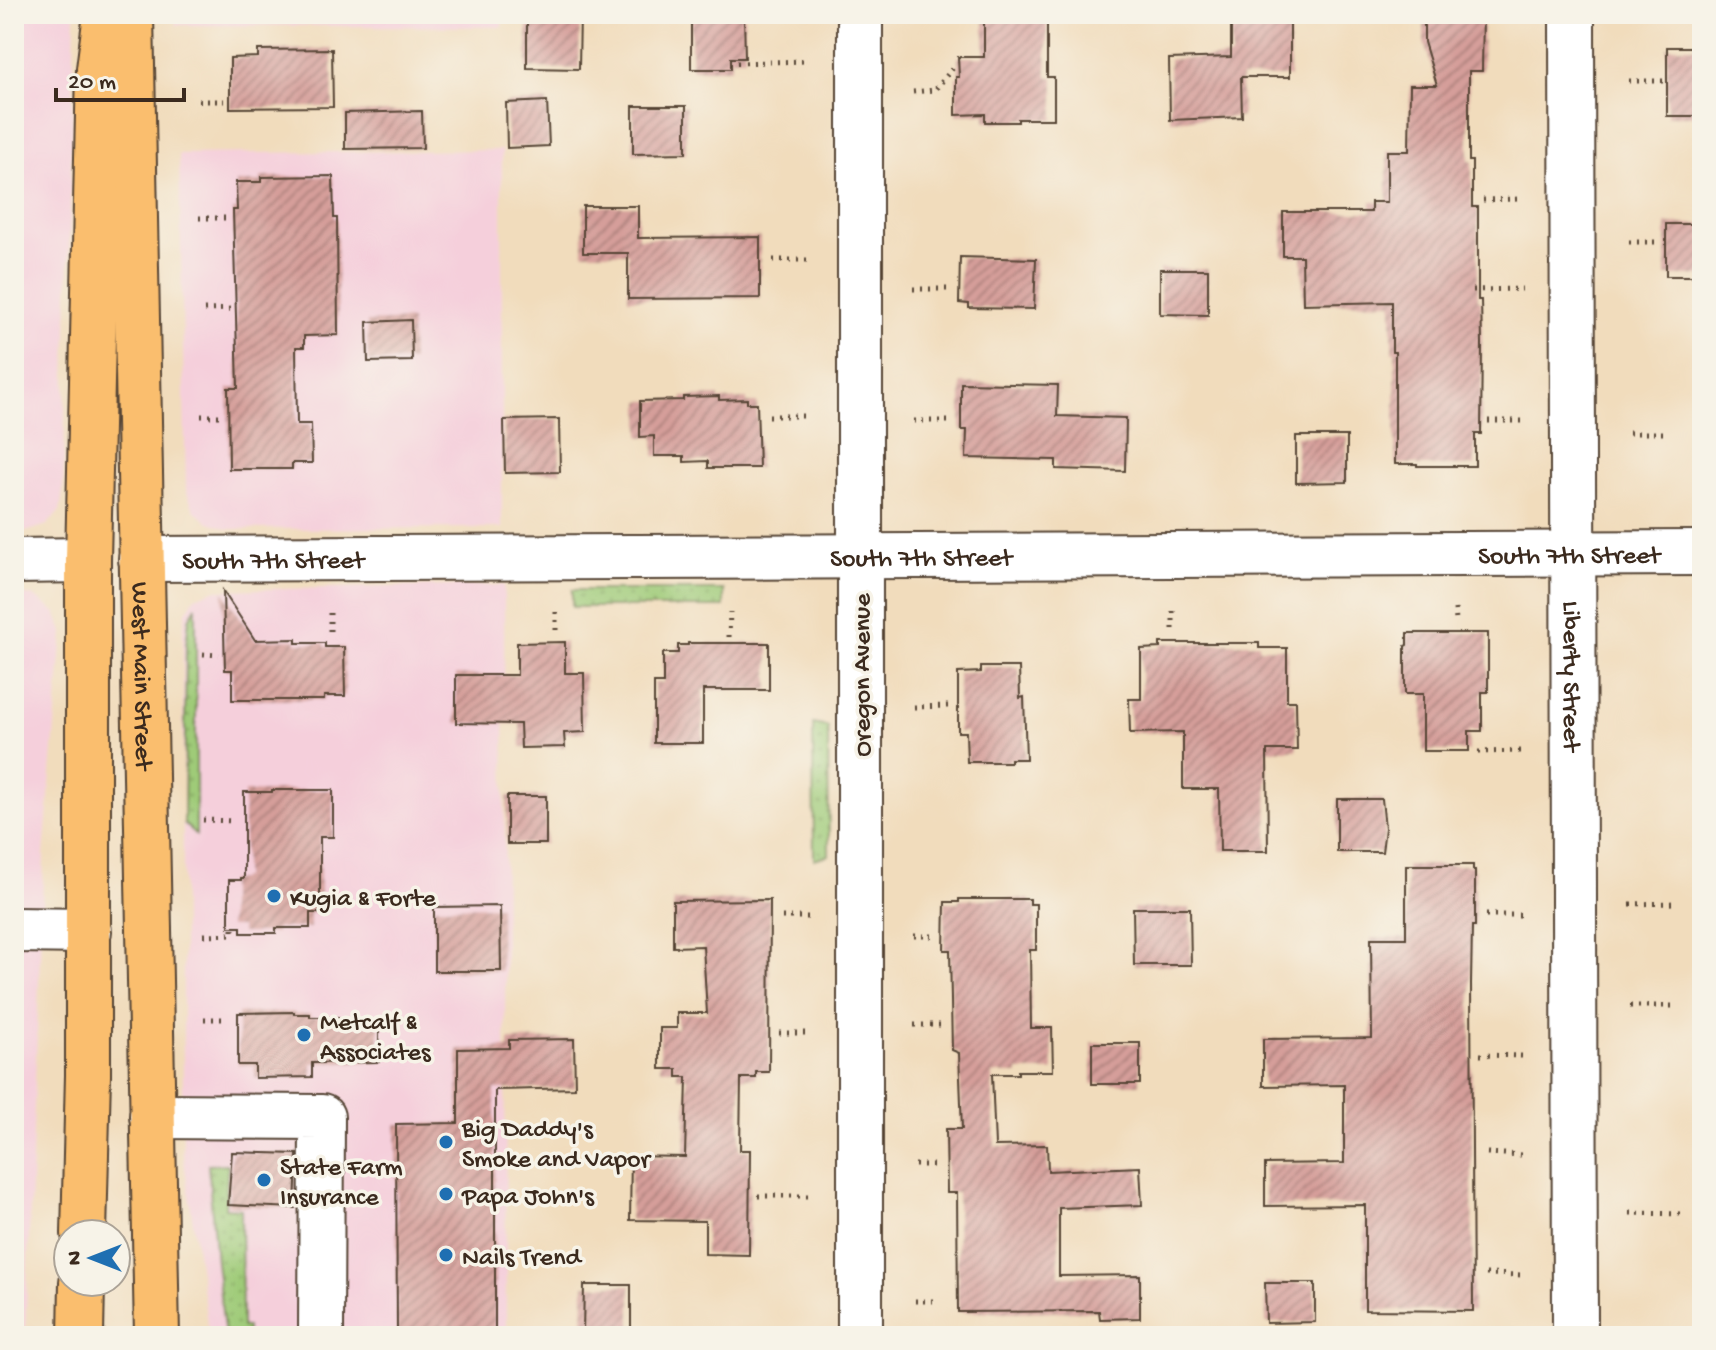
<svg xmlns="http://www.w3.org/2000/svg" width="1716" height="1350" font-family="'Gochi Hand',sans-serif">
<style>
.built{fill:#f5cfdb}
.grass{fill:url(#grass-dots);stroke:#6d7a4b;stroke-width:2}
.building{fill:url(#building-hatch)}
.lines{fill:none;stroke-linecap:round;stroke-linejoin:round}
.minor-casing{stroke:#564536;stroke-width:48}
.major-casing{stroke:#564536;stroke-width:48}
.path{stroke:#564536;stroke-width:5;stroke-dasharray:2 6;stroke-linecap:butt}
.minor{stroke:#fff;stroke-width:44}
.major{stroke:#fabe6e;stroke-width:44}
.poi-dot{fill:#1f6fb2;stroke:#f7f3e8;stroke-width:3}
.labels{text-anchor:middle;stroke-width:7;stroke-linejoin:round;paint-order:stroke}
.street-label{font-size:26px;fill:#3b2a1e;stroke:#f7f3e8}
.poi-label{font-size:26px;fill:#3b2a1e;stroke:#f7f3e8;text-anchor:start}
</style>
<defs>
<pattern id="grass-dots" width="8" height="8" patternUnits="userSpaceOnUse" patternTransform="scale(2)"><rect width="8" height="8" fill="#9fcb78"/><path d="M2 2h.1M6 6h.1" fill="none" stroke="#8aae67" stroke-width="1.8" stroke-linecap="round"/></pattern>
<pattern id="building-hatch" width="6" height="6" patternUnits="userSpaceOnUse" patternTransform="scale(2)"><rect width="6" height="6" fill="#d59e9a"/><path d="M-1 1l2-2M0 6l6-6M5 7l2-2" fill="none" stroke="#ae817d"/></pattern>
</defs>
<rect width="100%" height="100%" fill="#f7f3e8"/>
<filter id="ink" filterUnits="userSpaceOnUse"><feTurbulence type="fractalNoise" baseFrequency=".0125" numOctaves="2"/><feDisplacementMap in="SourceGraphic" scale="16" xChannelSelector="R" yChannelSelector="G"/><feConvolveMatrix kernelMatrix="1 2 1 2 8 2 1 2 1" color-interpolation-filters="sRGB"/></filter>
<filter id="wash" filterUnits="userSpaceOnUse"><feTurbulence type="fractalNoise" baseFrequency=".006" numOctaves="4" result="noise"/><feDisplacementMap in="SourceGraphic" scale="32" xChannelSelector="R" yChannelSelector="G"/><feGaussianBlur stdDeviation="1.8" result="paint"/><feColorMatrix in="noise" values="0 0 0 0 0 0 0 0 0 0 0 0 0 0 0 0 0 1.4 0 .05"/><feComposite in="paint" operator="in"/></filter>
<g filter="url(#wash)">
<rect width="100%" height="100%" fill="#f1dcbc"/>
<!-- built -->
<g class="built">
<polygon points="14,14 75,14 63,491 60,511 47,525 29,531 14,531"/>
<polygon points="176,14 502,14 502,27 176,25"/>
<polygon points="502,150 502,528 228,529 207,521 194,510 186,490 179,154"/>
<polygon points="504,585 506,1336 209,1336 183,1153 183,632 186,612 195,597 214,590"/>
<polygon points="14,591 37,598 56,613 63,632 44,854 25,1336 14,1336"/>
</g>
<!-- grass -->
<g class="grass">
<rect x="572" y="590" width="152" height="17"/>
<polygon points="196,606 196,835 184,824 186,645 189,619"/>
<polygon points="813,724 828,727 829,855 814,859"/>
<polygon points="228,1164 225,1208 241,1209 242,1327 247,1327 247,1336 225,1336 216,1262 208,1165"/>
</g>
<g id="blocks">
<!-- building -->
<g class="building">
<polygon points="527,14 580,14 579,69 527,68"/>
<polygon points="691,14 744,14 745,58 731,58 731,69 691,69"/>
<polygon points="984,14 1047,14 1047,77 1054,77 1054,119 1018,119 1018,122 985,122 985,114 956,115 956,77 959,77 958,57 984,57"/>
<polygon points="1231,14 1290,14 1290,77 1241,77 1242,117 1170,120 1169,59 1231,57"/>
<polygon points="1424,14 1483,14 1482,71 1469,71 1469,161 1472,161 1472,207 1478,207 1478,300 1481,300 1482,343 1481,434 1475,434 1475,466 1417,466 1417,464 1395,464 1395,352 1392,352 1392,302 1303,304 1302,256 1283,256 1283,212 1371,212 1371,202 1387,202 1387,151 1409,151 1410,85 1437,85 1424,42"/>
<rect x="1667" y="47" width="35" height="69"/>
<polygon points="332,49 333,107 230,108 230,58 258,57 258,50"/>
<polygon points="547,101 549,146 507,148 506,103"/>
<polygon points="633,106 686,106 686,153 633,154"/>
<polygon points="422,111 423,148 345,149 345,113"/>
<polygon points="333,176 334,218 337,218 338,335 304,336 304,347 296,347 297,424 311,424 312,463 292,463 292,469 229,469 228,388 238,388 233,210 237,210 236,182 261,182 261,177"/>
<polygon points="583,206 638,206 638,238 760,237 760,298 628,299 628,253 583,253"/>
<rect x="1666" y="224" width="36" height="52"/>
<polygon points="960,257 1036,259 1034,309 969,308 969,304 959,303"/>
<polygon points="1160,269 1208,269 1208,315 1160,314"/>
<polygon points="411,320 412,361 368,362 367,322"/>
<polygon points="961,383 1058,385 1057,416 1126,418 1125,471 1056,469 1056,460 966,458 967,430 961,430"/>
<polygon points="719,396 719,400 747,399 747,403 757,403 759,468 708,468 708,461 684,462 684,456 654,456 654,436 640,437 640,401 683,400 683,397"/>
<polygon points="559,419 560,472 505,473 504,420"/>
<polygon points="1296,436 1347,436 1347,482 1296,483"/>
<polygon points="223,591 255,640 296,639 296,643 325,643 325,647 344,647 345,696 324,696 324,700 232,700 232,670 225,670"/>
<polygon points="1407,633 1488,633 1488,692 1482,692 1482,731 1469,731 1469,751 1423,751 1423,694 1405,694 1405,646 1407,645"/>
<polygon points="565,642 565,673 584,673 585,732 564,733 565,747 521,748 520,724 456,723 456,675 517,675 517,643"/>
<polygon points="688,643 769,643 769,690 703,690 703,743 654,743 654,683 663,683 663,653 678,653 678,645 688,645"/>
<polygon points="1160,643 1259,643 1259,648 1287,648 1287,701 1296,701 1297,750 1267,750 1268,851 1220,851 1219,789 1183,789 1183,732 1130,733 1129,699 1141,699 1141,649 1160,648"/>
<polygon points="981,667 1019,667 1020,698 1024,697 1026,759 1010,759 1010,762 967,762 966,732 958,732 958,673 981,672"/>
<polygon points="272,790 333,790 333,837 320,837 320,913 310,913 310,928 276,928 276,933 241,933 241,927 229,927 229,880 241,880 241,878 244,878 244,792 272,792"/>
<rect x="507" y="796" width="39" height="48"/>
<polygon points="1337,799 1382,799 1385,828 1382,852 1337,852"/>
<polygon points="1406,865 1473,865 1473,870 1475,870 1475,926 1472,926 1471,984 1473,1311 1365,1310 1365,1205 1265,1206 1265,1164 1344,1163 1344,1085 1263,1086 1263,1039 1372,1038 1371,938 1406,938"/>
<polygon points="959,899 1030,899 1030,904 1036,904 1036,950 1030,950 1031,1028 1052,1028 1053,1071 1018,1071 1018,1074 992,1074 995,1146 1047,1145 1048,1171 1140,1167 1142,1205 1059,1208 1059,1276 1140,1275 1140,1318 1100,1319 1099,1311 958,1312 957,1193 947,1193 946,1129 962,1129 959,1053 952,1050 950,950 944,950 945,902 959,902"/>
<polygon points="770,900 769,1072 756,1072 756,1078 741,1078 740,1150 750,1150 749,1255 705,1254 705,1221 630,1220 631,1156 685,1157 687,1077 677,1077 677,1069 660,1069 660,1028 677,1028 677,1013 707,1013 703,946 673,947 673,901"/>
<polygon points="500,906 501,971 434,971 434,907"/>
<polygon points="1133,908 1190,908 1191,965 1134,965"/>
<polygon points="294,1012 294,1014 310,1014 310,1017 338,1017 338,1026 379,1026 379,1062 312,1063 312,1077 255,1078 255,1065 238,1065 238,1013"/>
<polygon points="574,1039 575,1088 495,1090 495,1336 397,1336 396,1124 458,1123 458,1049 509,1048 509,1040"/>
<rect x="1092" y="1043" width="48" height="41"/>
<polygon points="232,1152 297,1154 295,1208 228,1205"/>
<polygon points="1265,1283 1315,1283 1315,1322 1266,1323"/>
<polygon points="584,1285 631,1285 631,1332 583,1332"/>
</g>
</g>
</g>
<g filter="url(#ink)">
<use href="#blocks" fill-opacity="0" stroke="#564536" stroke-width="2"/>
<g class="lines">
<!-- minor casing -->
<g class="minor-casing">
<g id="minor">
<polyline points="860,14 860,1336"/>
<path id="s1" d="M 1572,14 L 1575,1336"/>
<path id="s2" d="M 141,559 L 1702,553"/>
<polyline points="14,561 88,560"/>
<polyline points="14,930 89,931"/>
<polyline points="152,1116 322,1117 321,1336"/>
</g>
</g>
<!-- major casing -->
<g class="major-casing">
<g id="major">
<path id="s3" d="M 131,14 L 157,1336"/>
<polyline points="84,1234 88,1075 88,560 99,69 106,14"/>
<polyline points="81,1336 82,1282"/>
</g>
</g>
<!-- path -->
<g class="path">
<polyline points="737,63 807,61"/>
<polyline points="1629,81 1663,81"/>
<polyline points="913,92 935,90 953,68"/>
<polyline points="199,101 224,101"/>
<polyline points="1483,200 1521,199"/>
<polyline points="199,218 225,218"/>
<polyline points="1629,242 1659,242"/>
<polyline points="773,260 807,260"/>
<polyline points="913,289 948,289"/>
<polyline points="1473,290 1522,289"/>
<polyline points="204,310 232,309"/>
<polyline points="201,416 225,416"/>
<polyline points="769,416 807,416"/>
<polyline points="914,421 952,421"/>
<polyline points="1488,421 1522,421"/>
<polyline points="1629,433 1669,433"/>
<polyline points="1455,609 1456,621"/>
<polyline points="1173,611 1173,633"/>
<polyline points="556,612 556,636"/>
<polyline points="330,613 330,636"/>
<polyline points="729,637 730,612"/>
<polyline points="203,654 219,655"/>
<polyline points="914,707 948,706"/>
<polyline points="1478,752 1523,751"/>
<polyline points="203,820 234,821"/>
<polyline points="1630,904 1677,903"/>
<polyline points="1486,915 1523,915"/>
<polyline points="782,917 808,917"/>
<polyline points="204,935 233,934 233,927"/>
<polyline points="914,936 935,936"/>
<polyline points="1630,1006 1677,1006"/>
<polyline points="204,1019 228,1019"/>
<polyline points="914,1025 943,1025"/>
<polyline points="779,1033 809,1033"/>
<polyline points="1480,1055 1523,1056"/>
<polyline points="1487,1153 1523,1155"/>
<polyline points="915,1165 938,1165"/>
<polyline points="758,1196 809,1196"/>
<polyline points="1630,1213 1685,1214"/>
<polyline points="1486,1274 1523,1275"/>
<polyline points="915,1301 937,1301"/>
</g>
<!-- minor -->
<use href="#minor" class="minor"/>
<!-- major -->
<use href="#major" class="major"/>
</g>
</g>
<!-- markers -->
<g class="poi-dot">
<circle cx="274" cy="896" r="8"/>
<circle cx="304" cy="1035" r="8"/>
<circle cx="446" cy="1142" r="8"/>
<circle cx="264" cy="1180" r="8"/>
<circle cx="446" cy="1194" r="8"/>
<circle cx="446" cy="1255" r="8"/>
</g>
<g class="labels">
<!-- street labels -->
<g class="street-label">
<text dy="9" stroke="none"><textPath href="#s2" startOffset="1428">South 7th Street</textPath></text>
<text dy="9" stroke="none"><textPath href="#s2" startOffset="780">South 7th Street</textPath></text>
<text dy="9" stroke="none"><textPath href="#s2" startOffset="132">South 7th Street</textPath></text>
<text dy="9" stroke="none"><textPath href="#s3" startOffset="662">West Main Street</textPath></text>
<text transform="translate(860 675) rotate(-90)" y="9">Oregon Avenue</text>
<text dy="9" stroke="none"><textPath href="#s1" startOffset="662">Liberty Street</textPath></text>
</g>
<!-- poi labels -->
<g class="poi-label">
<text x="290" y="905">Kugia &amp; Forte</text>
<text x="320" y="1029">Metcalf &amp;<tspan x="320" dy="30">Associates</tspan></text>
<text x="462" y="1136">Big Daddy's<tspan x="462" dy="30">Smoke and Vapor</tspan></text>
<text x="280" y="1174">State Farm<tspan x="280" dy="30">Insurance</tspan></text>
<text x="462" y="1203">Papa John's</text>
<text x="462" y="1264">Nails Trend</text>
</g>
</g>
<!-- margin -->
<rect width="1716" height="1350" fill="none" stroke="#f7f3e8" stroke-width="48"/>
<!-- north arrow -->
<g transform="translate(92 1258) rotate(270)"><circle r="38" fill="#f7f3e8" stroke="#aca397" stroke-width="2"/>
<path d="M0-6L14 30L0 20L-14 30Z" fill="#1f6fb2"/>
<text y="-12" font-size="22" font-weight="bold" text-anchor="middle" fill="#3b2a1e">N</text>
</g>
<!-- scale -->
<path d="M56 88v12h128v-12" fill="none" stroke="#3b2a1e" stroke-width="4"/>
<text x="68" y="88" font-size="24" fill="#3b2a1e" stroke="#f7f3e8" stroke-width="6" paint-order="stroke">20 m</text>
</svg>
